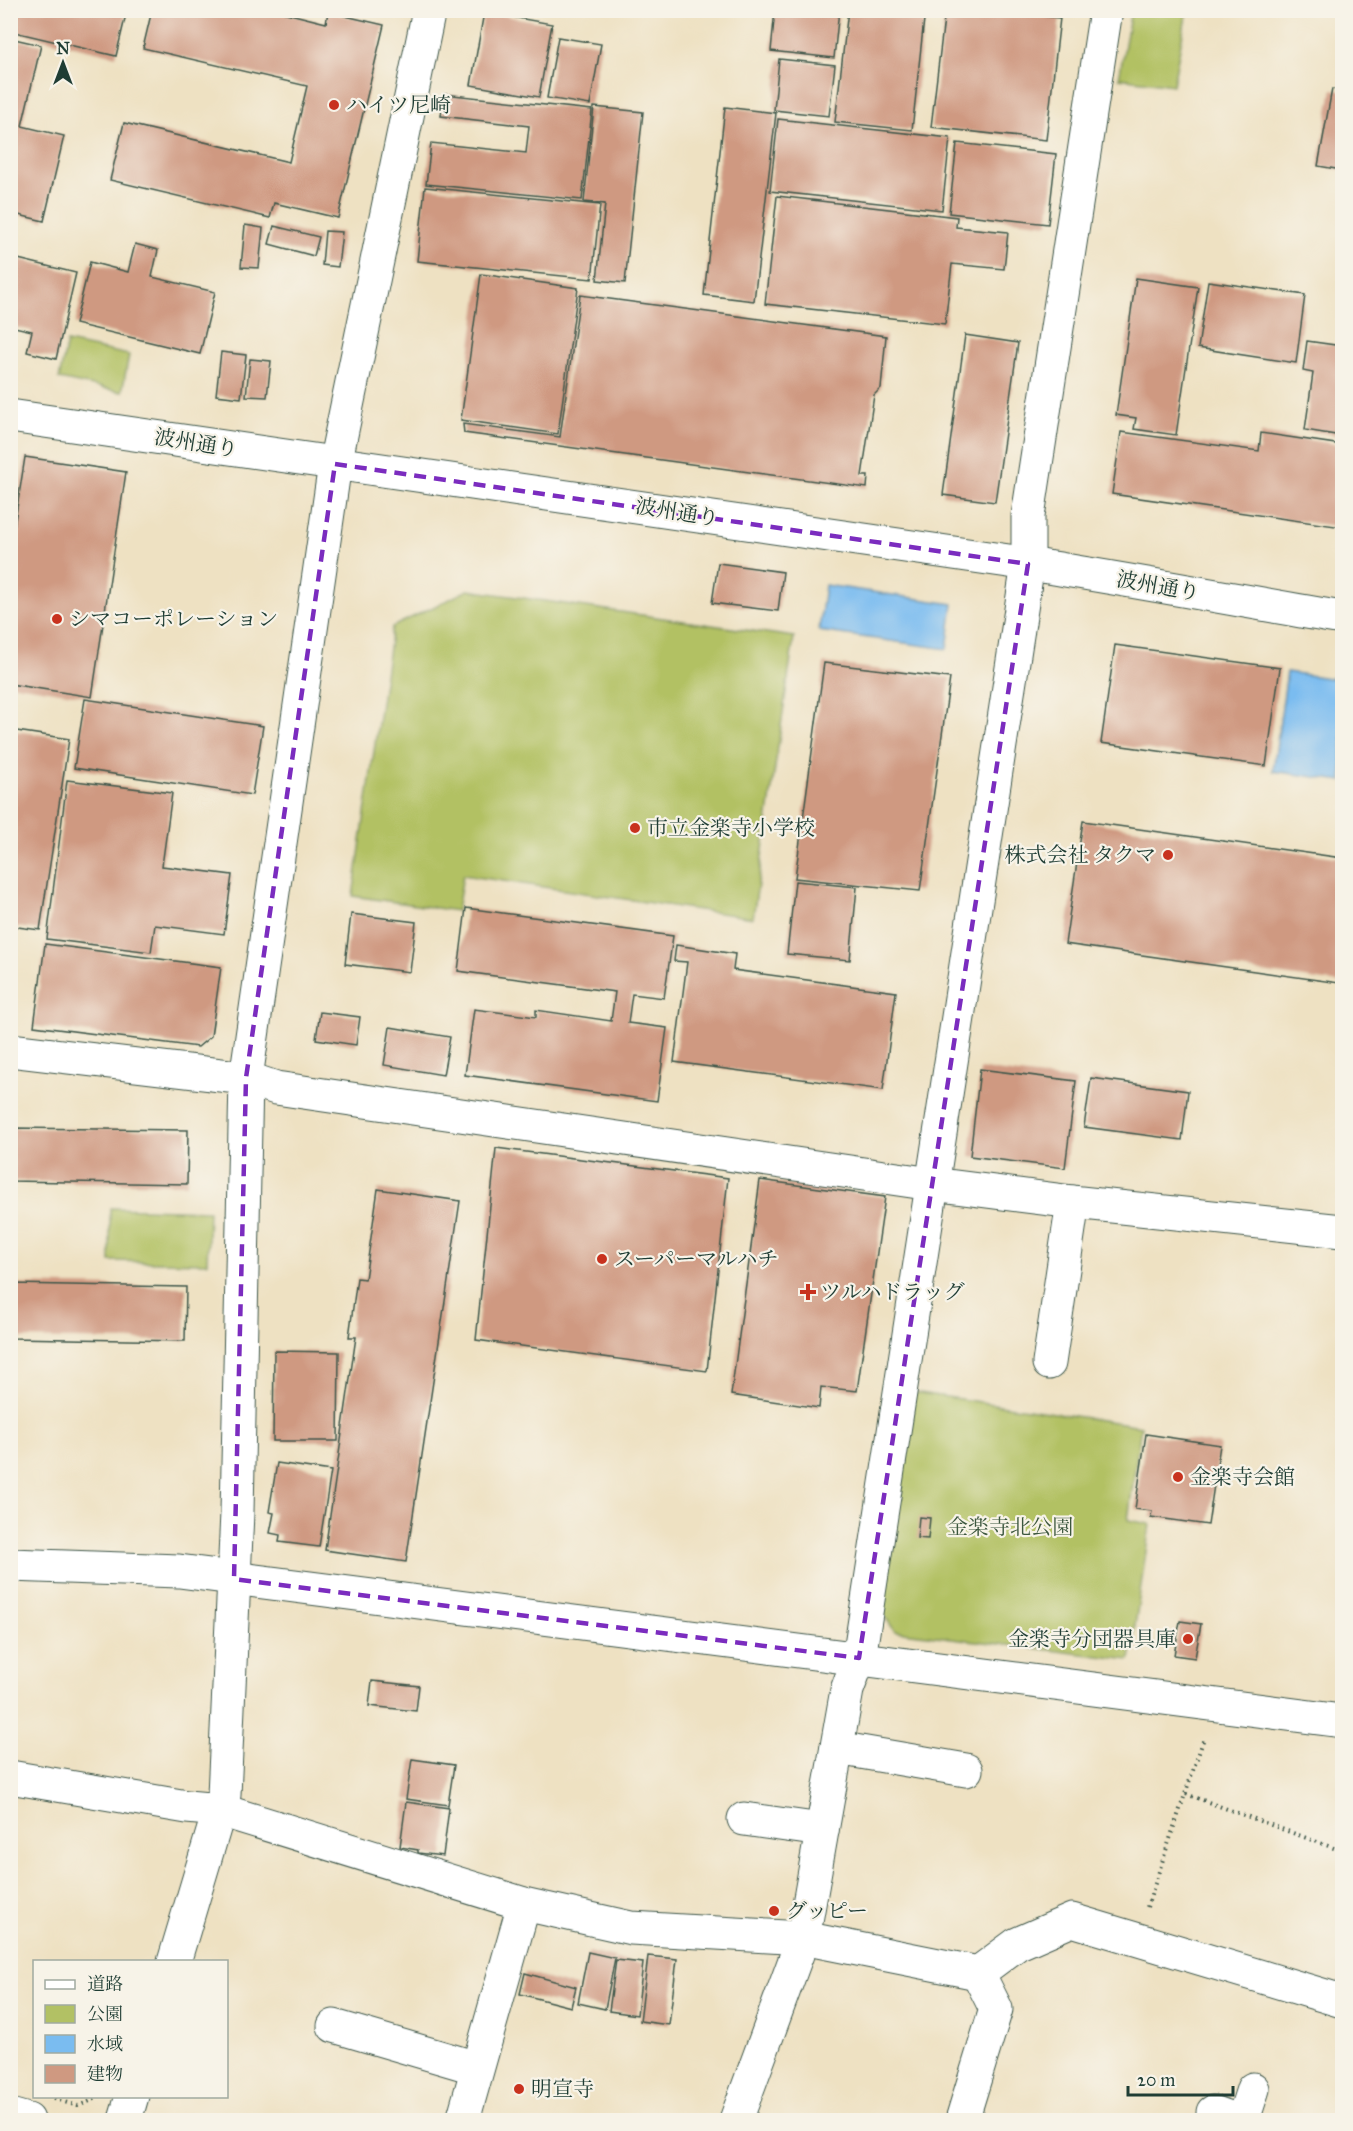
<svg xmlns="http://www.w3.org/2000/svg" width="1353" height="2131" font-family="'IM FELL Great Primer','Noto Serif JP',serif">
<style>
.green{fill:#b2c164;stroke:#687f4c;stroke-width:1.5}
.water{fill:#7abcf0;stroke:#4c7c92;stroke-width:1.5}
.building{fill:#cf9981}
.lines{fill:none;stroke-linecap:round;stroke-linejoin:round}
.minor-casing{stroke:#3e5649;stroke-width:35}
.tertiary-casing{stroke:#3e5649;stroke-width:35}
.path{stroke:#3e5649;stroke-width:4;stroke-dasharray:1.5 4.5;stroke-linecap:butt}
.minor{stroke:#fff;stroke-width:33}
.tertiary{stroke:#fff;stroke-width:33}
.marked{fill:none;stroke:#7b2cbf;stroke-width:4.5;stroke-dasharray:12 8;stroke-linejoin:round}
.poi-dot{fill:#c8321e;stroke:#f7f3e8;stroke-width:2}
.labels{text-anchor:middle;stroke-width:4.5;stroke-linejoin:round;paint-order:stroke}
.poi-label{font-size:21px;fill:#1f3d34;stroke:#f7f3e8;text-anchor:start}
.street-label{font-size:21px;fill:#1f3d34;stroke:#f7f3e8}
.park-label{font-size:21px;fill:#3c573e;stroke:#f7f3e8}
</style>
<rect width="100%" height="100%" fill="#f7f3e8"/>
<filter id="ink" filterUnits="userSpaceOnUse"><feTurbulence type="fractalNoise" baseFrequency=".0167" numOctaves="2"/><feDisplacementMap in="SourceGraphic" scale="12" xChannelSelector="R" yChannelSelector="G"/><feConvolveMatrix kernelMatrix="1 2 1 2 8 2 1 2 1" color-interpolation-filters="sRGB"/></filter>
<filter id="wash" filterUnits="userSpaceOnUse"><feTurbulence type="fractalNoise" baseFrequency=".008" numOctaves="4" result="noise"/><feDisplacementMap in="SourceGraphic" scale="24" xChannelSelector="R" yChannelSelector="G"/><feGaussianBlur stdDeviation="1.35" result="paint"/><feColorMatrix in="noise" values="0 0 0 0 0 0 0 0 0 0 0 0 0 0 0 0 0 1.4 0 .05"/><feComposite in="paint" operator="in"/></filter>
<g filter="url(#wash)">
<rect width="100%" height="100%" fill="#eee1c2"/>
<!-- green -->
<g class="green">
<polygon points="1131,10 1187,11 1173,85 1119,78"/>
<polygon points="67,342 129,355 122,392 59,379"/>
<polygon points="468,590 794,637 753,918 463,875 457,911 353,896 392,627"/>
<polygon points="110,1208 209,1211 207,1263 110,1261"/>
<polygon points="913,1392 1141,1426 1128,1520 1150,1524 1130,1660 895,1631 880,1610"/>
</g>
<!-- water -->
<g class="water">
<polygon points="825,585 953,604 947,649 819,631"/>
<polygon points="1287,672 1342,680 1342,781 1273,771"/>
</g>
<g id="blocks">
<!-- building -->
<g class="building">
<polygon points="10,10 127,10 116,56 10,31"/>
<polygon points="152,10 274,10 326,23 328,12 384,25 338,218 274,203 270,218 110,180 124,123 289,162 307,86 143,48"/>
<polygon points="775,10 839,10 834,58 771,51"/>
<polygon points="848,10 925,10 912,130 835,122"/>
<polygon points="945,10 1033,10 1032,15 1060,18 1046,140 931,127"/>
<polygon points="484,12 552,24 539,97 471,85"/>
<polygon points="558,37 601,44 590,105 547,98"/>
<polygon points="10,38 41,45 22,126 64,136 44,221 10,213"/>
<polygon points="779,59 835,65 829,116 774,110"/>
<polygon points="1332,89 1342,91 1342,170 1318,166"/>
<polygon points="444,94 592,110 582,200 426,184 431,143 526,153 529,126 441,116"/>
<polygon points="594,107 643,112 625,283 597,280 605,204 584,202"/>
<polygon points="725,107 776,113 754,301 704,295"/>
<polygon points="778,119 950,138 942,210 770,191"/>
<polygon points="957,143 1056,154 1048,224 949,213"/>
<polygon points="425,187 600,205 592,279 417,261"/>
<polygon points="777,196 957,217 956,227 1008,232 1004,269 952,264 945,324 765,304"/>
<polygon points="245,225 263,228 259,268 241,267"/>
<polygon points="274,226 319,237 314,256 269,244"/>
<polygon points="325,231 342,232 338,267 322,265"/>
<polygon points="135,244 158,250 152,277 215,292 200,354 75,324 90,262 128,272"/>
<polygon points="10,257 76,273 56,359 27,352 32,331 10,326"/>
<polygon points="481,274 578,288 558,434 461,420"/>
<polygon points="1136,278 1198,287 1176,435 1134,429 1136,418 1116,415"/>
<polygon points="1208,281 1305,295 1296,363 1198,348"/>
<polygon points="580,295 886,336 881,388 874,395 862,476 868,476 867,488 464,433 463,424 560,437"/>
<polygon points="965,335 1018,343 995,502 943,495"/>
<polygon points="1307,341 1342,346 1342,436 1305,430 1313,373 1303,371"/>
<polygon points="221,352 246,355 241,398 216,395"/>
<polygon points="250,359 271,361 267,397 246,396"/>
<polygon points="1121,432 1259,451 1261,433 1342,445 1342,527 1112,494"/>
<polygon points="25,457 126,472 92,697 10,684 10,553"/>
<polygon points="718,563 783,572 778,611 712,603"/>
<polygon points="1115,645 1280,668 1266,766 1101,743"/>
<polygon points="824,663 950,678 920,891 795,878"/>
<polygon points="85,699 263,726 252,795 74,768"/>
<polygon points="10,730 69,739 40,930 10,926"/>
<polygon points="67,780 172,793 162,866 232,875 224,934 155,925 151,952 47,939"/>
<polygon points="1083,821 1342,858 1342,958 1339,983 1065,944"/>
<polygon points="795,881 857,887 850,960 787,954"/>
<polygon points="466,908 673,936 664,998 632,994 628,1023 667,1028 657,1101 465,1075 474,1009 536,1017 536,1010 611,1021 615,992 458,971"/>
<polygon points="351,914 416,922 410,972 345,964"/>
<polygon points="45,944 221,967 211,1036 198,1047 34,1026"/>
<polygon points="676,945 735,954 733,970 896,992 883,1090 674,1062 687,962 674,961"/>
<polygon points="320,1012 360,1017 356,1045 316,1039"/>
<polygon points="390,1027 450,1037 443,1075 384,1065"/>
<polygon points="980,1069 1076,1081 1065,1168 970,1156"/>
<polygon points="1091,1078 1188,1091 1182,1140 1084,1127"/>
<polygon points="10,1128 188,1130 187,1184 10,1181"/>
<polygon points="496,1148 728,1178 707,1371 476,1340"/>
<polygon points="760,1180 885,1197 857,1391 821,1387 819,1408 731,1395"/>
<polygon points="378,1189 460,1201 406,1562 325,1550 356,1337 349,1337 357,1278 365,1279"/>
<polygon points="10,1284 186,1287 185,1341 10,1338"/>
<polygon points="274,1351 339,1352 338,1441 273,1441"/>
<polygon points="1146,1434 1220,1445 1208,1525 1151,1517 1152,1511 1135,1509"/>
<polygon points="277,1463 331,1471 319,1547 279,1542 280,1535 270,1533 274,1513 269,1512"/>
<polygon points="919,1517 930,1518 928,1539 917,1538"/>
<polygon points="1180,1621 1201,1624 1195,1658 1174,1655"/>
<polygon points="372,1681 419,1686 416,1711 369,1706"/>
<polygon points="412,1759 454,1765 448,1805 406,1799"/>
<polygon points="406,1802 449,1808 443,1856 418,1853 418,1850 400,1847"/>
<polygon points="588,1952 615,1958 605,2009 578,2003"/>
<polygon points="648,1956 677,1959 669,2025 640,2021"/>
<polygon points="616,1960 643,1963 637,2015 609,2011"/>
<polygon points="525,1973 576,1987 571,2007 520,1994"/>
</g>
</g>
</g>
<g filter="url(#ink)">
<use href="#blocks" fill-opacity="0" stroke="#3e5649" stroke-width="1.5"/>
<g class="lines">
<!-- minor casing -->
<g class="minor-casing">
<g id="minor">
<polyline points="10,1050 246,1078 276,1088 932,1184 1073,1202 1342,1231"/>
<polyline points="1049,1363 1073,1202"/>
<polyline points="837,1748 966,1770"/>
<polyline points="10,1777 187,1807 220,1810 524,1904 631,1928 803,1938 978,1973 1017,1944 1072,1920 1342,2001"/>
<polyline points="744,1819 822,1830"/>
<polyline points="334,2026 477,2068"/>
<polyline points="1213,2112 1236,2120"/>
<polyline points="10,2115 28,2120"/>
<polyline points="463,2120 524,1904"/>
<polyline points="736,2120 803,1938 847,1690 859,1658 1028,564 1028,516 1106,10"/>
<polyline points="962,2120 996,2009 978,1973"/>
<polyline points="1243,2120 1253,2089"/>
</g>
</g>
<!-- tertiary casing -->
<g class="tertiary-casing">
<g id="tertiary">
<path d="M 10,416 C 350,466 690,512 1029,564 C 1134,581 1238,600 1342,618"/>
<polyline points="10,1565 179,1571 1342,1721"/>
<polyline points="174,1962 224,1795 237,1513 246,1078 335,464 429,10"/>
<polyline points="125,2120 132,2096"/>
</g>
</g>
<!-- path -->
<g class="path">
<polyline points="1186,1794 1342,1851"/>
<polyline points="1147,1907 1204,1738"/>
<polyline points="54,2099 78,2106 95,2099"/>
</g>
<!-- minor -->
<use href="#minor" class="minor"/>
<!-- tertiary -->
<use href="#tertiary" class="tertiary"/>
</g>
</g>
<!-- marked area -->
<path class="marked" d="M 335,464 L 1028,564 L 859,1658 L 234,1579 L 246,1078 Z"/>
<!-- markers -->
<g class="poi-dot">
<circle cx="334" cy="105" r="6"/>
<circle cx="57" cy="619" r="6"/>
<circle cx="635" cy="828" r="6"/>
<circle cx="1168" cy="855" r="6"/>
<circle cx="602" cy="1259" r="6"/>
<path d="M805 1283h6v6h6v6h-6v6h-6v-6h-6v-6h6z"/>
<circle cx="1178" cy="1477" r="6"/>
<circle cx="1188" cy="1639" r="6"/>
<circle cx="774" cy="1911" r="6"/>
<circle cx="519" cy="2089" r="6"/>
</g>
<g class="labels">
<!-- poi labels -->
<g class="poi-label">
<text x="346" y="112">ハイツ尼崎</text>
<text x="69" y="626">シマコーポレーション</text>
<text x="647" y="835">市立金楽寺小学校</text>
<text x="1156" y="862" text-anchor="end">株式会社 タクマ</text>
<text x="614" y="1266">スーパーマルハチ</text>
<text x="820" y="1299">ツルハドラッグ</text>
<text x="1190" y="1484">金楽寺会館</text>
<text x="1176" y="1646" text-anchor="end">金楽寺分団器具庫</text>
<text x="786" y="1918">グッピー</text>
<text x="531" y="2096">明宣寺</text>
</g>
<!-- street labels -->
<g class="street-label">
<text transform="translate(196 443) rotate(9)" y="7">波州通り</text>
<text transform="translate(677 512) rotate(9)" y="7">波州通り</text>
<text transform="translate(1158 586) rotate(10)" y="7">波州通り</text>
</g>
<!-- park labels -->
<g class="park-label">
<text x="1010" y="1534">金楽寺北公園</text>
</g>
</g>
<!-- margin -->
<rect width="1353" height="2131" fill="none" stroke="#f7f3e8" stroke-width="36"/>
<!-- legend -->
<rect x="33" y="1960" width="195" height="138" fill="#f7f3e8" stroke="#a1aaa0" stroke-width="1.5"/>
<rect x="45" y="1980" width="30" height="9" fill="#ffffff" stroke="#a1aaa0" stroke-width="1.5"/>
<text x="87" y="1990" font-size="18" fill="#1f3d34">道路</text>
<rect x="45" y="2005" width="30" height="18" fill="#b2c164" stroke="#a1aaa0" stroke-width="1.5"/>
<text x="87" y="2020" font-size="18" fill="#1f3d34">公園</text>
<rect x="45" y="2035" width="30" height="18" fill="#7abcf0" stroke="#a1aaa0" stroke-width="1.5"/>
<text x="87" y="2050" font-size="18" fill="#1f3d34">水域</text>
<rect x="45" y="2065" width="30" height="18" fill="#cf9981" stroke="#a1aaa0" stroke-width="1.5"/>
<text x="87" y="2080" font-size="18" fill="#1f3d34">建物</text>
<!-- north arrow -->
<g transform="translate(63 63)" stroke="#f7f3e8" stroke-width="4.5" paint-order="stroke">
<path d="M0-4.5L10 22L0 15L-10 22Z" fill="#1f3d34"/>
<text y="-9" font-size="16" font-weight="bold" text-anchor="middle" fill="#1f3d34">N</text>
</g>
<!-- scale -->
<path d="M1128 2086v9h105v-9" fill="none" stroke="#1f3d34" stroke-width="3"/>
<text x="1137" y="2086" font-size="18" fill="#1f3d34" stroke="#f7f3e8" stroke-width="4.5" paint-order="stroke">20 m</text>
</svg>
